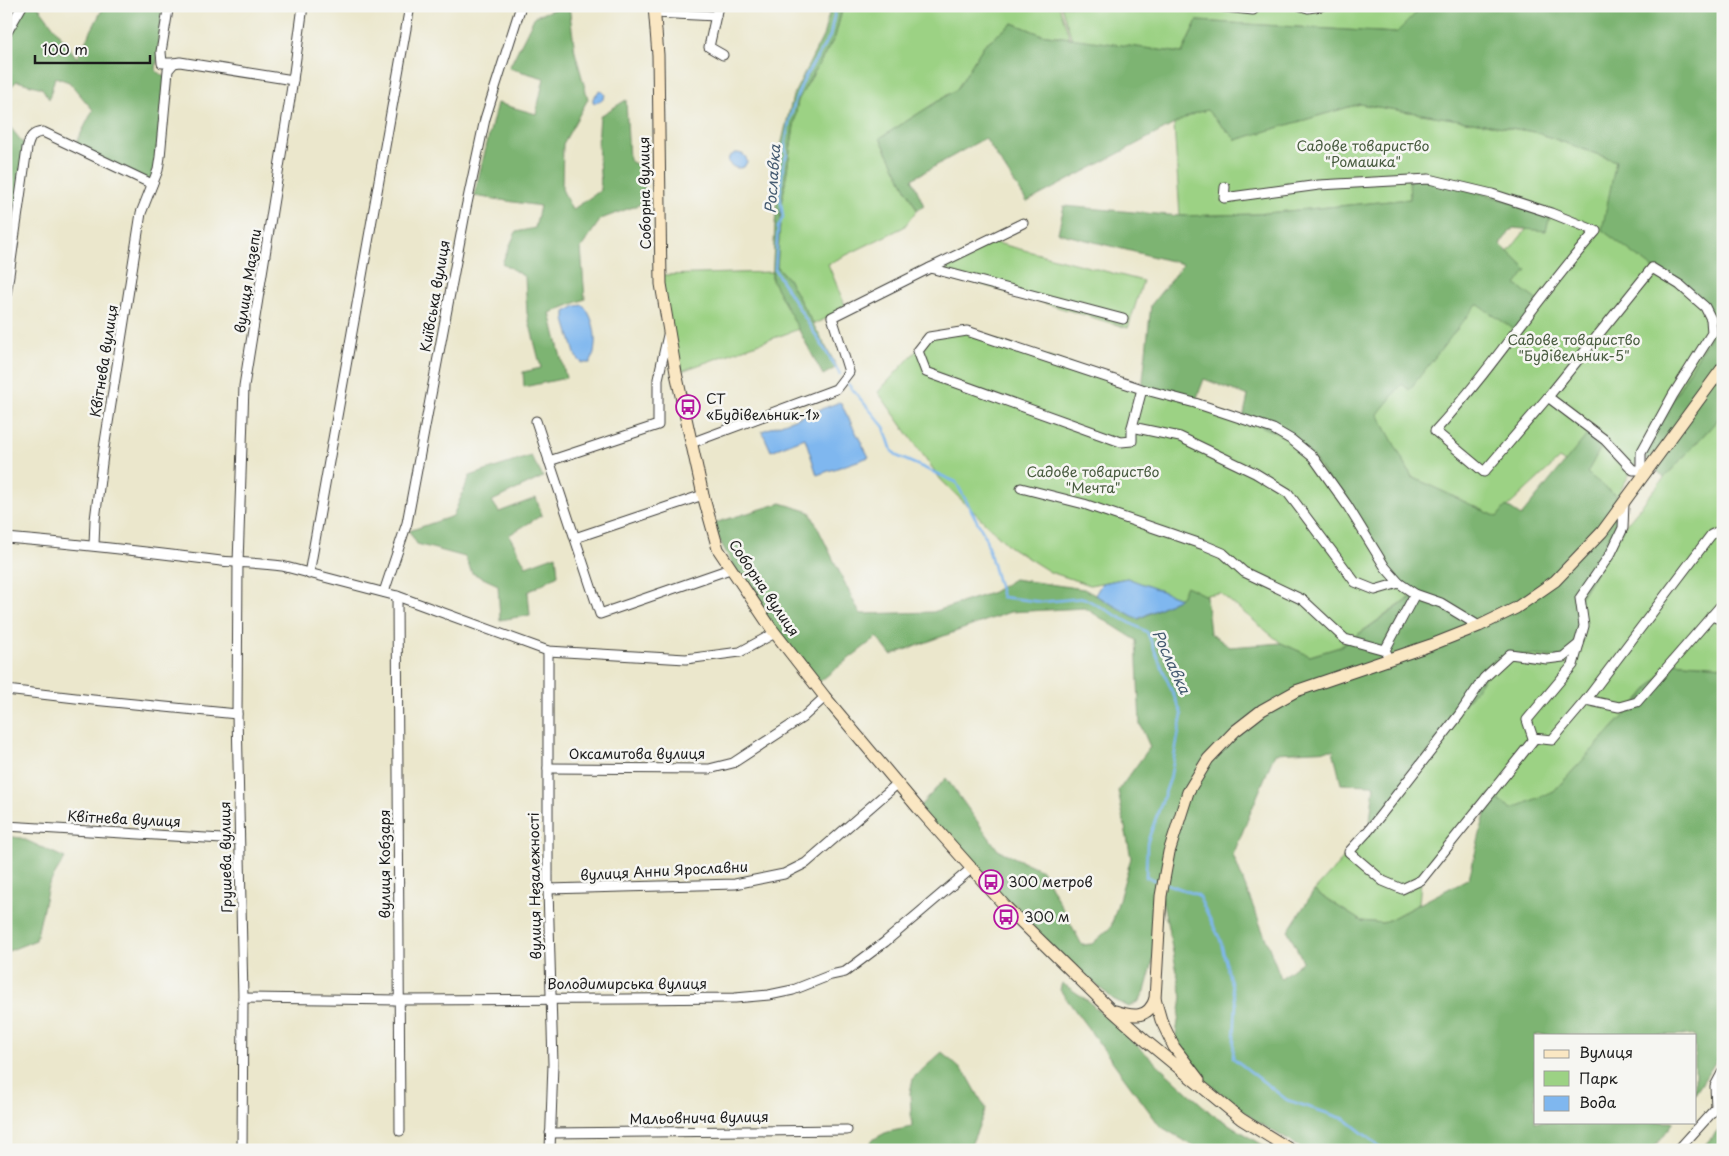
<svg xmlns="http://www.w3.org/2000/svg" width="1729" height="1156" font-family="'Playpen Sans',sans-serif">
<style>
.green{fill:#9cd284;stroke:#5c7750}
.forest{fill:#7db472;stroke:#4c6847}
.water{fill:#7fb7ef;stroke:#4e6a86}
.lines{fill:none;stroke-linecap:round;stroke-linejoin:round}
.stream{stroke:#7fb7ef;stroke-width:2.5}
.street-casing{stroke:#3b3a36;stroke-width:11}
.secondary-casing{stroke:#3b3a36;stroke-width:13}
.street{stroke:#fff;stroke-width:9}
.secondary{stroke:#fae7c3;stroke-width:11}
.labels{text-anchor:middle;stroke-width:5;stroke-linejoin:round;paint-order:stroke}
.park-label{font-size:14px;fill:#495c40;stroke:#f6f6f2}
.street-label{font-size:14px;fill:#1c1c1c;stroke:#f6f6f2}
.poi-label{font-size:14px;fill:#1c1c1c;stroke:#f6f6f2;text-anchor:start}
.water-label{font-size:15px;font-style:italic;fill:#445a70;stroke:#f6f6f2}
</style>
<rect width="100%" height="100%" fill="#f6f6f2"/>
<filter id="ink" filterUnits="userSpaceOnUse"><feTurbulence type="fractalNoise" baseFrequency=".02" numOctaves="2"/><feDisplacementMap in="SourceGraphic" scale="10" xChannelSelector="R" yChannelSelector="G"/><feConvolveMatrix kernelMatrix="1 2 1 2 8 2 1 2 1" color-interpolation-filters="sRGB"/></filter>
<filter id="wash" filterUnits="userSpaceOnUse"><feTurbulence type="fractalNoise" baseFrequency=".0096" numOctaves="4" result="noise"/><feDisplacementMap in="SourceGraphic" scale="20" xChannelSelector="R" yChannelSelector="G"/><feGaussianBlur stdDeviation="1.12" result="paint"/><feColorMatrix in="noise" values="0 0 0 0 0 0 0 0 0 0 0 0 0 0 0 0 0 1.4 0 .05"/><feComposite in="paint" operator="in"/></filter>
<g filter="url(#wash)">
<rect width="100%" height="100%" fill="#ebe7cc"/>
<!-- green -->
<g class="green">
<polygon points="843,6 1059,6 1070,38 1040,34 1013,23 984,45 957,89 880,138 917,210 904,227 828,264 847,310 813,324 788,279 777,267 781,208 798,100 835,37"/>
<polygon points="1061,6 1423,6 1396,33 1197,21 1182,53 1072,39"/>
<polygon points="1359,104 1535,132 1616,161 1705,307 1712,333 1617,496 1559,459 1497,517 1412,477 1377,414 1542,210 1411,199 1257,214 1180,216 1174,124 1195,113 1207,110 1236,140"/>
<polygon points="993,242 1143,281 1128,328 930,269"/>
<polygon points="772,272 772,280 799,329 676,373 661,275"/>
<polygon points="967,331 1273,429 1313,457 1415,594 1340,647 1310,656 1281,643 1220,593 1180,598 1127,578 1090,585 1050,572 1010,547 941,480 878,392 929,337"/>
<polygon points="1723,414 1723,666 1671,662 1637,702 1554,791 1512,809 1491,794 1421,880 1419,904 1383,923 1361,921 1314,891 1369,830 1484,678 1580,598 1623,528 1664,478"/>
</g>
<!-- forest -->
<g class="forest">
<polygon points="22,6 38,6 77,58 104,6 163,6 156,71 167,78 152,184 74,147 93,110 69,82 55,77 49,99 42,88 17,81 6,91 6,34"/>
<polygon points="564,6 569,6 575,52 588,99 563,144 562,189 572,210 601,190 598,143 600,116 626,100 629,160 642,168 646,202 601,219 581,248 585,299 550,313 566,378 524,387 523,372 541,368 527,313 525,277 502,263 516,232 535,228 540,206 474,196 497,103 536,114 544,78 509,68 535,16"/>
<polygon points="831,6 843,6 835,37 798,100 781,208 777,267 788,279 837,367 823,375 772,280 779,154 793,96 823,36"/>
<polygon points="1423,6 1723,6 1723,414 1664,478 1641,453 1712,333 1705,307 1602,230 1616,161 1535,132 1359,104 1236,140 1207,110 1195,113 1027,202 985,138 912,179 924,206 917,210 880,138 957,89 984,45 1013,23 1040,34 1182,53 1197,21 1396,33"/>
<polygon points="6,122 27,148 6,296"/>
<polygon points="1429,179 1551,213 1546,231 1513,228 1500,244 1527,270 1516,285 1538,301 1515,330 1477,304 1409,390 1402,384 1378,414 1412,477 1497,517 1506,506 1521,516 1592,429 1605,440 1587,473 1624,502 1623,528 1580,598 1584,626 1579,644 1563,657 1510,654 1484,678 1369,830 1374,785 1341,784 1333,750 1275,753 1233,855 1281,978 1303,961 1288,931 1314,891 1361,921 1383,923 1469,878 1490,794 1512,809 1554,791 1637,702 1672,662 1723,666 1723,1050 1695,1094 1695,1035 1535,1035 1535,1122 1674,1122 1652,1150 1305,1150 1256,1121 1192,1070 1174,1047 1182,997 1162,898 1158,943 1145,991 1139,1001 1129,1007 1113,999 1005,906 918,808 946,778 998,850 1042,870 1082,945 1092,944 1111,927 1131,858 1118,791 1150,747 1140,724 1136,640 1085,608 1010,612 891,655 877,637 815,685 753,603 711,524 781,503 810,512 860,614 933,612 991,593 1014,579 1084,589 1139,619 1180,598 1186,586 1206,596 1210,633 1230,647 1281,643 1310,656 1340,647 1415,595 1399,583 1313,457 1292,440 1243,418 1248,396 1204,379 1195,403 1142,389 1151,305 1183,264 1058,233 1064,206 1180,216 1257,214 1410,199 1409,180"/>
<polygon points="531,456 543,477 492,501 499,512 536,498 542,515 509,535 526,566 556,555 558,575 528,592 530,615 500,620 498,585 472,573 465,557 417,544 409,531 453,516 470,476"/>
<polygon points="6,836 21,838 65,858 48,886 36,940 6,952"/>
<polygon points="1062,983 1087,1000 1212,1114 1271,1150 1200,1150 1160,1126 1060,990"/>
<polygon points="942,1052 967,1075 986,1109 969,1150 852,1150 870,1146 872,1140 887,1132 912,1127 910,1093 913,1078"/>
<polygon points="1723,1124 1723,1150 1698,1150 1704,1146"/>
</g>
<!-- water -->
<g class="water">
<path d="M 599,91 L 603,92 L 605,95 C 603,102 599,102 593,103 L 593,98 Z"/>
<path d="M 735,153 C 741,153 746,154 747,162 L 744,167 C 737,169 733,168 728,162 L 729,157 Z"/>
<path d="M 583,305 C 596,319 599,347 590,363 L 582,363 L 576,357 L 565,320 L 565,312 L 576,306 Z"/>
<polygon points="840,402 869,457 817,475 805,438 771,451 762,431"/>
<polygon points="1127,578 1180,598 1138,619 1095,595 1102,583"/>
</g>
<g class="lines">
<!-- stream -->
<g class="stream">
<polyline points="836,6 830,36 805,77 796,98 789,122 785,147 787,154 783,165 780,196 783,217 778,227 775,270 840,374"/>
<polyline points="848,384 884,427 892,451 899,457 956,482 985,536 1002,597 1042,602 1084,598 1147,632 1182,715 1170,779 1147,843 1146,877 1154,880"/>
<polyline points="1167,884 1198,895 1220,939 1236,1004 1233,1058 1287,1100 1345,1119 1384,1150"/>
</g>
</g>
</g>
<g filter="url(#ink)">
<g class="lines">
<!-- street casing -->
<g class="street-casing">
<g id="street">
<polyline points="718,6 709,47 723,55"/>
<polyline points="1215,6 1253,10 1257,6"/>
<polyline points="1301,6 1308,8 1321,6"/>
<polyline points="168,10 161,52 162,63 174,63"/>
<polyline points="655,13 716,16"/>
<polyline points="6,34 22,6"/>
<path d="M 1225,187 L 1224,198 L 1319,185 L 1429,179 L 1492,194 L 1551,213 L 1596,231 C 1539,295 1493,368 1435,431 L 1484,472 L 1548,397 L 1652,268 L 1680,285 L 1705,307 L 1711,319 L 1712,333 L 1673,395 L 1641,453 L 1641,470 L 1645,474"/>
<polyline points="930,268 1023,223"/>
<path d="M 6,296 L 27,148 C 30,137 32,133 43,132 L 152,184"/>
<polyline points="1142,389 1132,427 1132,441 1121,442 926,372 918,351 929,337 967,331 1142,389 1195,403 1273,429 1292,440 1313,457 1347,505 1385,567 1399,583 1415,594 1441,603 1479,626"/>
<polyline points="1548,397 1605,440 1633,470 1641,470"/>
<polyline points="536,421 600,614 730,569"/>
<polyline points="1132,427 1180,437 1255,473 1288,493 1355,582 1375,590 1399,583"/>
<polyline points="691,443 836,389 849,372 832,317 930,268 1123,319"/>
<polyline points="549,461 658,425 658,379 668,335"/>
<polyline points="1021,488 1084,504 1204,545 1223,553 1244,572 1303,600 1345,639 1385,650"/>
<polyline points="1624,502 1623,528 1611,553 1580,598 1584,626 1573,665 1527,720 1533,738 1552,740 1586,700 1711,535 1723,529"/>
<path d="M 6,538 C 78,544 149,552 221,561 C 241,563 262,563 282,566 L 397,596 L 548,651 L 686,659 L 740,652 L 775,633"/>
<polyline points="575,538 703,495"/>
<polyline points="94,545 95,520 103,455 141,213 158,170 160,157 168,70 174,63 180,62 293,80"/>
<polyline points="309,574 410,6"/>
<polyline points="384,592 407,523 466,208 485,119 521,6"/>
<polyline points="397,596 400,1131"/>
<polyline points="1711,616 1723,620"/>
<polyline points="548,651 548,889 553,1064 550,1150"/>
<polyline points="1387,654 1385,650 1415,594"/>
<polyline points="6,690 93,700 237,714"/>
<polyline points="1586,700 1619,707 1637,702 1723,603"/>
<polyline points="1535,738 1421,880 1402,889 1383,881 1349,852 1369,830 1459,715 1484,678 1510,654 1547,659 1563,657 1579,644"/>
<polyline points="548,768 709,769 733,763 802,718 825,697"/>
<polyline points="6,826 239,840"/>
<polyline points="548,889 735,884 784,874 806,863 897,784"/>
<polyline points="243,998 400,1000 627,999 735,998 769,995 793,990 831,975 845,972 885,942 971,869"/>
<polyline points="550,1133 847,1130"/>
<polyline points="242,1150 243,998 237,714 238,563 244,386 293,80 303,6"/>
<polyline points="1678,1150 1716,1108 1715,1086 1723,1071"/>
</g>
</g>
<!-- secondary casing -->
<g class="secondary-casing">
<g id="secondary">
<polyline points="654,6 658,55 661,284 676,373 703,495 718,549 771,628 825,697 918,808 1005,906 1109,1008 1146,1041 1241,1119 1291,1150"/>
<path d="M 1115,1011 C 1133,1017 1148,1019 1155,999"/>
<polyline points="1199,1080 1174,1047 1161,1020 1155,999 1161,896 1169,852 1188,792 1208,759 1235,731 1262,710 1296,691 1431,645 1479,626 1516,608 1555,581 1602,532 1723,367"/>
</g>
</g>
<!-- street -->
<use href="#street" class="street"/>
<!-- secondary -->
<use href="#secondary" class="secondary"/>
</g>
</g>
<!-- icons -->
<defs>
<g id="bus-ring" transform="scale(1.25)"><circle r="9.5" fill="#f6f6f2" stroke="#b5179e" stroke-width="1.5"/><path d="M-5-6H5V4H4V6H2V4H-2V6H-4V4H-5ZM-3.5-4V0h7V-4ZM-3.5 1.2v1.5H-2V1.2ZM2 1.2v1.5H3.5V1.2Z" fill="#b5179e"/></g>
</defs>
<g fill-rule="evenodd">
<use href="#bus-ring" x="688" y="407"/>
<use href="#bus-ring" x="991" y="882"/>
<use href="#bus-ring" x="1006" y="917"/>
</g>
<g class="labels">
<!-- park labels -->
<g class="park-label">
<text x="1363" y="151">Садове товариство<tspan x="1363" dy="16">"Ромашка"</tspan></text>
<text x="1574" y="345">Садове товариство<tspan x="1574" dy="16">"Будівельник-5"</tspan></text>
<text x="1093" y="477">Садове товариство<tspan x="1093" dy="16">"Мечта"</tspan></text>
</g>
<!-- street labels -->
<g class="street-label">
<text transform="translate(645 193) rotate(-91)" y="5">Соборна вулиця</text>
<text transform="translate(248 281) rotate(-81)" y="5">вулиця Мазепи</text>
<text transform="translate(435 296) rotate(-80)" y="5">Київська вулиця</text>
<text transform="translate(104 361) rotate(-81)" y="5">Квітнева вулиця</text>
<text transform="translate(764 588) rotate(56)" y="5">Соборна вулиця</text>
<text x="637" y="759">Оксамитова вулиця</text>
<text transform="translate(124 819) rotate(3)" y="5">Квітнева вулиця</text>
<text transform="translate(226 857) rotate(-91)" y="5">Грушева вулиця</text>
<text transform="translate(385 864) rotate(-90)" y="5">вулиця Кобзаря</text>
<text transform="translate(664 871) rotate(-3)" y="5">вулиця Анни Ярославни</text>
<text transform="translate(535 886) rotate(-91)" y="5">вулиця Незалежності</text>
<text x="627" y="989">Володимирська вулиця</text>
<text transform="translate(699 1118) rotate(-1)" y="5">Мальовнича вулиця</text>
</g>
<!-- poi labels -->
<g class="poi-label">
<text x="706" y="404">СТ<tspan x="706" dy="16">«Будівельник-1»</tspan></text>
<text x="1008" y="887">300 метров</text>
<text x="1024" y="922">300 м</text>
</g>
<!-- water labels -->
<g class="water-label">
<text transform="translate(773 179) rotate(-86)" y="5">Рославка</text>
<text transform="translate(1171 662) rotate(65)" y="5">Рославка</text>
</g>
</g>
<!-- margin -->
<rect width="1729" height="1156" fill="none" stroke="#f6f6f2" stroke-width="25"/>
<!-- legend -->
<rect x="1534" y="1034" width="162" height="90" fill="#f6f6f2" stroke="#9f9f9c"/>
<rect x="1544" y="1050" width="25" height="8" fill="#fae7c3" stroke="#9f9f9c"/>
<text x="1579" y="1058" font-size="15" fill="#1c1c1c">Вулиця</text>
<rect x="1544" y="1071" width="25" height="15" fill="#9cd284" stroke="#9f9f9c"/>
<text x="1579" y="1084" font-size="15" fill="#1c1c1c">Парк</text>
<rect x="1544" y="1096" width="25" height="15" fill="#7fb7ef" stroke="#9f9f9c"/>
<text x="1579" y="1108" font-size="15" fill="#1c1c1c">Вода</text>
<!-- scale -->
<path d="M35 55v8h115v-8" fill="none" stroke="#1c1c1c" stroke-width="2.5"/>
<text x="42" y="55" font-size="15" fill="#1c1c1c" stroke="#f6f6f2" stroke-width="4" paint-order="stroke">100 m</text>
</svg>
